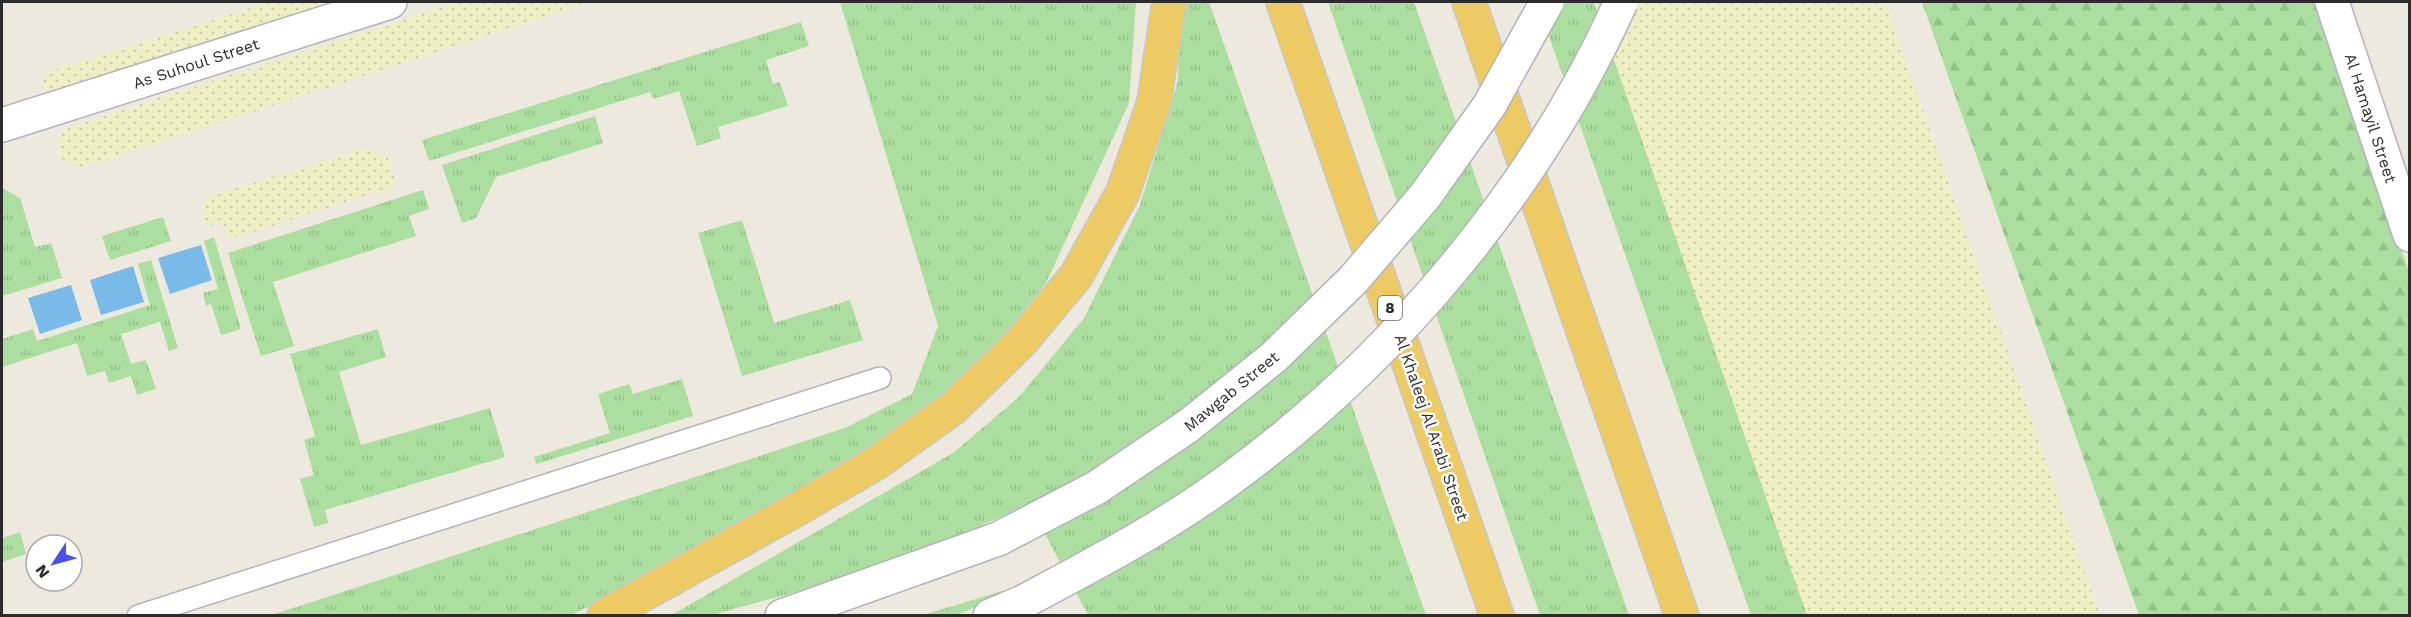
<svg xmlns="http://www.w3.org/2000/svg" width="2411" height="617" font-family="'Work Sans',sans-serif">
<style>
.grass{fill:url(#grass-tufts)}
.forest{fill:url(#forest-firs)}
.sand{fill:url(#sand-dots)}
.water{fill:#79bae8}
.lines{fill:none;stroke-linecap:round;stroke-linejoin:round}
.service-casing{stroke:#b2b3be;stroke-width:24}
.minor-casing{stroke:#b2b3be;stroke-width:36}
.secondary-casing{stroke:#b2b3be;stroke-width:36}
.trunk-casing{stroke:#c8c8c8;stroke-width:36}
.service{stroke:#fff;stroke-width:21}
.minor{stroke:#fff;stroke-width:33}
.secondary{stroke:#fff;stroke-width:33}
.trunk{stroke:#eeca65;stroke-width:33}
.secondary-bridge-casing{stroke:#b2b3be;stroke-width:36;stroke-linecap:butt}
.secondary-bridge{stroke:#fff;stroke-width:33}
.labels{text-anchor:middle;stroke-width:5;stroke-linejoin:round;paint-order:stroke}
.shield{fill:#fff;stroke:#6b6b6b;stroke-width:1.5}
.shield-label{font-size:15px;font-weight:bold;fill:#2c2c2c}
.street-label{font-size:16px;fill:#2c2c2c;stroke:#fff}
</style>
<defs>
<pattern id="grass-tufts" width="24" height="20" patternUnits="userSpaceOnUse" patternTransform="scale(1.5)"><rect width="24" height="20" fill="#acdf9f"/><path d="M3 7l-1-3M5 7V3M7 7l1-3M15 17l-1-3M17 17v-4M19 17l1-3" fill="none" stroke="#94c089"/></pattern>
<pattern id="forest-firs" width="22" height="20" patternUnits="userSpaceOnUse" patternTransform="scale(1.5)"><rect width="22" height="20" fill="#acdf9f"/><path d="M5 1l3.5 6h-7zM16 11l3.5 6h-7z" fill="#94c089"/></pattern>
<pattern id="sand-dots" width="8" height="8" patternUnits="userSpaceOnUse" patternTransform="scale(1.5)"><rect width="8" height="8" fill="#efefc5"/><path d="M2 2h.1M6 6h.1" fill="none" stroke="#cdcda9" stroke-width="1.8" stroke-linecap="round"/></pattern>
</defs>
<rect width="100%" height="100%" fill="#ede9df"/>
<!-- grass -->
<g class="grass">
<polygon points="840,2 1136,2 1129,103 1046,283 946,406 789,507 571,615 269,616 845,428 912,394 938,326"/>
<polygon points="1179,2 1209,2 1426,615 1088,615 1029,504 891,566 712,615 670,616 953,453 1019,397 1084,318 1140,205 1178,81"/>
<polygon points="1328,2 1414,2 1629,615 1540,615"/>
<polygon points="1537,2 1594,2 1807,615 1751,615"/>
<polygon points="801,22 809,46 766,60 773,84 780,82 788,106 718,127 721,138 697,146 679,91 653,99 650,92 429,161 422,140"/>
<polygon points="595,116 603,143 496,177 476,218 462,223 442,165"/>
<polygon points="2,188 20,198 35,247 51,243 62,278 2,296"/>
<polygon points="423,190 429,209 409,216 416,236 273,282 294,346 261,356 228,253"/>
<polygon points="163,217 171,241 110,260 102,236"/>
<polygon points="742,220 774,323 850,300 863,340 742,376 698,233"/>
<polygon points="214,237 241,329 221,335 211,304 206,306 203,293 218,289 204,241"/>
<polygon points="151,260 178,348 169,351 160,322 121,334 131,364 146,360 156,389 137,395 131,376 109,383 105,371 87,376 77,343 2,367 2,339 33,329 37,341 150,305 138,264"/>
<polygon points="378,329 386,357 339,372 361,445 490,408 505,457 325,510 328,523 314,527 300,479 314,475 304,440 315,436 290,354"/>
<polygon points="682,379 693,416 536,464 534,457 610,433 598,394 629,384 633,394"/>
<polygon points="20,532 26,554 2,562 2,538"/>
<polygon points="1045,578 956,615 923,615"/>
</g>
<!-- forest -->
<polygon class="forest" points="1922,2 2318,2 2409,272 2409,615 2139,615"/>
<!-- sand -->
<g class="sand">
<polygon points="270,2 347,2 53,94 44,86 43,78 48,72"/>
<path d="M 457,2 L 592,2 L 82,167 L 64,161 C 54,148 56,136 69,127 Z"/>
<polygon points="1594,2 1885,2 2100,615 1807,615"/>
<polygon points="368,148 388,158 397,185 228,240 222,222 207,227 201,209 210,196"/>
</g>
<!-- water -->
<g class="water">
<polygon points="201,245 212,280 170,294 158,258"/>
<polygon points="133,266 144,302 101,315 90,280"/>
<polygon points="71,285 82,320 40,334 28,298"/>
</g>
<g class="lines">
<!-- service casing -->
<g class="service-casing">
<polyline id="service" points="138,616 880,378"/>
</g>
<!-- minor casing -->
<g class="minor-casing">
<g id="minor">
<polyline points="2332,2 2410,235"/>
<polyline points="2,125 390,2"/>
</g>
</g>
<!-- secondary casing -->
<g class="secondary-casing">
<g id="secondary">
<polyline points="782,616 998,539"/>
<polyline points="990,616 1023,602"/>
</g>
</g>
<!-- trunk casing -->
<g class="trunk-casing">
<g id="trunk">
<polyline points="1283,2 1497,616"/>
<polyline points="1469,2 1682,616"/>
<polyline points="604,616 799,508 876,463 953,408 1021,342 1076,276 1123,192 1154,102 1169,2"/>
</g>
</g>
<!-- service -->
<use href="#service" class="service"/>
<!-- minor -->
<use href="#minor" class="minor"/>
<!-- secondary -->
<use href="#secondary" class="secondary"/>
<!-- trunk -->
<use href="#trunk" class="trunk"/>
<!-- secondary-bridge casing -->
<g class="secondary-bridge-casing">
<g id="secondary-bridge">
<polyline points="998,539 1096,488 1188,426 1274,357 1353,280 1425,196 1489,106 1547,2"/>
<path d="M 1023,602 C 1092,565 1162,529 1226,482 C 1392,362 1537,189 1621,2"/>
</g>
</g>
<!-- secondary-bridge -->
<use href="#secondary-bridge" class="secondary-bridge"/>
</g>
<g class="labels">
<!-- shield labels -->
<rect class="shield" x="1378" y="296" width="24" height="24" rx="4.5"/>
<g class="shield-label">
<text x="1390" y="313">8</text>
</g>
<!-- street labels -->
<g class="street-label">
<text transform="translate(196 63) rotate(-18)" y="6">As Suhoul Street</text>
<text transform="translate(2371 118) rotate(72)" y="6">Al Hamayil Street</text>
<text transform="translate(1231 391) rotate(-39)" y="6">Mawgab Street</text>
<text transform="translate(1432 427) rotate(71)" y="6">Al Khaleej Al Arabi Street</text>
</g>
</g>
<!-- border -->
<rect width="2411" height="617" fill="none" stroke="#2c2c2c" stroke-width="6"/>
<!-- north arrow -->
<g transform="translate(54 563) rotate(234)"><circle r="28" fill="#ffffff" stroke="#ababab" stroke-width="1.5"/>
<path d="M0-4.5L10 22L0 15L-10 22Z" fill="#4a51ef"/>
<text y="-9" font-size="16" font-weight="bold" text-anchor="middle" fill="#2c2c2c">N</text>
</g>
</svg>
